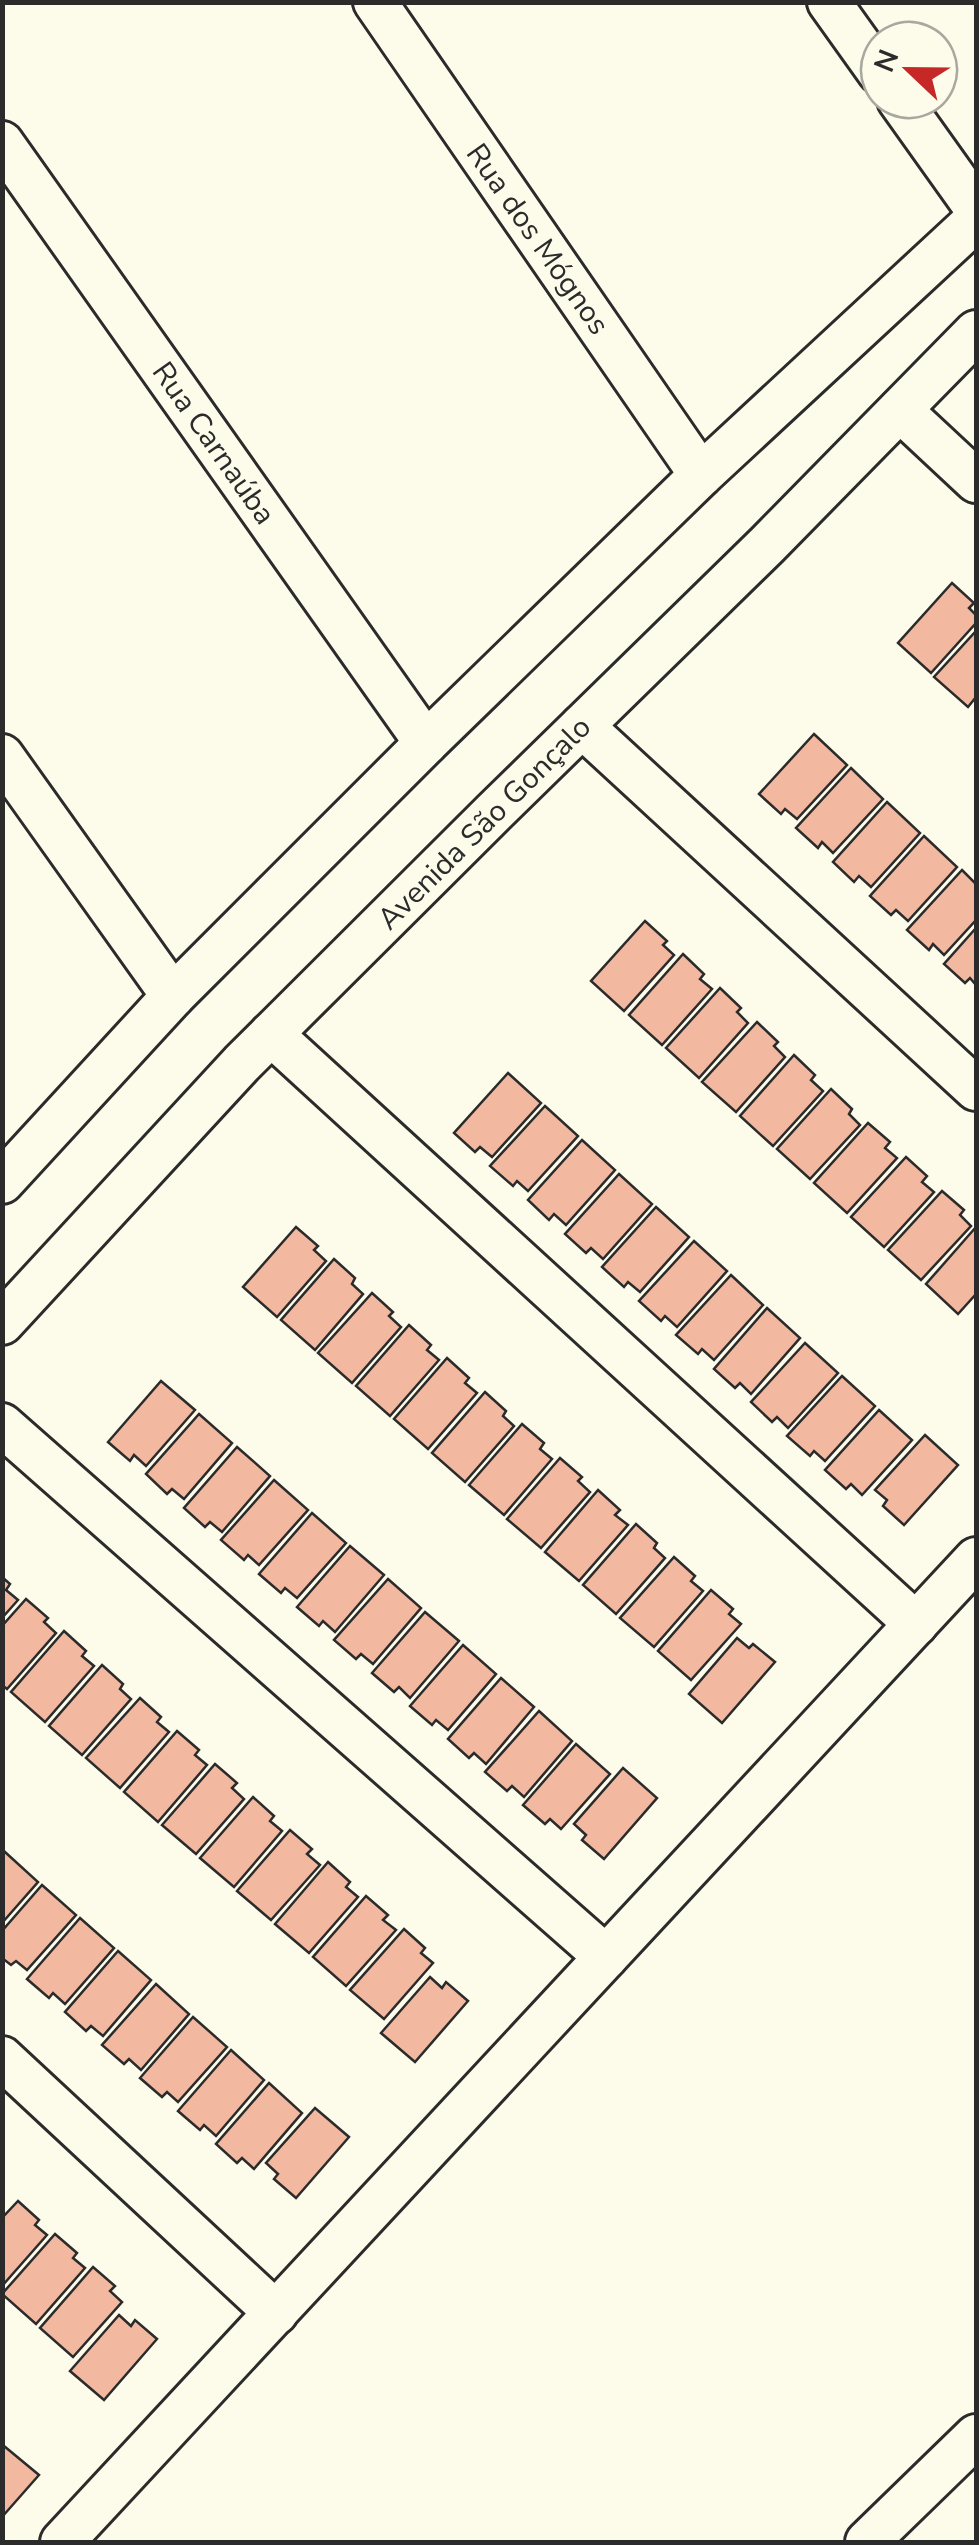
<svg xmlns="http://www.w3.org/2000/svg" width="979" height="2545" font-family="'Nunito Sans',sans-serif">
<style>
.building{fill:#f2b8a0;stroke:#2b2b2b;stroke-width:2.5}
.lines{fill:none;stroke-linecap:round;stroke-linejoin:round}
.minor-casing{stroke:#2b2b2b;stroke-width:48}
.minor{stroke:#fdfbea;stroke-width:42}
.labels{text-anchor:middle;stroke-width:8;stroke-linejoin:round;paint-order:stroke}
.street-label{font-size:30px;fill:#2b2b2b;stroke:#fdfbea}
</style>
<rect width="100%" height="100%" fill="#fdfbea"/>
<!-- building -->
<g class="building">
<polygon points="952,583 974,603 969,608 976,615 976,623 931,673 898,643"/>
<polygon points="976,631 976,697 968,707 934,677"/>
<polygon points="814,734 847,765 797,819 785,809 781,814 759,794"/>
<polygon points="851,768 883,799 833,853 822,842 818,848 796,828"/>
<polygon points="887,802 920,833 871,887 859,876 854,882 833,862"/>
<polygon points="924,836 957,867 908,921 896,910 891,915 870,896"/>
<polygon points="962,870 976,884 976,920 944,955 933,944 929,950 907,930"/>
<polygon points="645,921 667,941 663,945 674,955 624,1011 591,981"/>
<polygon points="976,928 976,985 970,978 965,983 944,964"/>
<polygon points="683,954 704,974 700,979 712,989 662,1045 629,1015"/>
<polygon points="720,988 741,1008 737,1012 748,1023 699,1078 666,1048"/>
<polygon points="757,1022 778,1042 774,1046 785,1057 736,1112 702,1082"/>
<polygon points="794,1055 815,1075 811,1080 823,1091 773,1146 740,1116"/>
<polygon points="508,1073 541,1103 492,1157 480,1147 475,1152 454,1133"/>
<polygon points="831,1089 852,1109 849,1114 860,1125 810,1179 777,1149"/>
<polygon points="545,1106 578,1136 528,1191 517,1181 513,1186 490,1166"/>
<polygon points="868,1123 890,1142 885,1148 897,1158 847,1213 814,1183"/>
<polygon points="582,1140 615,1170 566,1225 554,1214 549,1220 528,1200"/>
<polygon points="906,1157 927,1176 922,1182 934,1192 884,1247 851,1217"/>
<polygon points="619,1174 652,1204 603,1259 591,1248 586,1253 565,1234"/>
<polygon points="942,1191 964,1210 960,1215 971,1226 921,1280 888,1250"/>
<polygon points="656,1207 689,1237 640,1292 628,1282 624,1287 602,1267"/>
<polygon points="296,1227 318,1246 314,1250 326,1261 277,1317 243,1287"/>
<polygon points="976,1227 976,1294 958,1314 926,1284"/>
<polygon points="694,1241 727,1271 677,1327 665,1316 661,1321 639,1301"/>
<polygon points="334,1259 355,1278 352,1284 363,1294 315,1350 281,1320"/>
<polygon points="731,1275 763,1305 714,1360 702,1349 698,1354 676,1335"/>
<polygon points="372,1293 393,1312 389,1316 401,1327 352,1383 318,1353"/>
<polygon points="767,1308 800,1338 751,1394 740,1383 735,1388 714,1369"/>
<polygon points="409,1325 431,1345 427,1350 439,1360 390,1416 356,1386"/>
<polygon points="805,1343 838,1373 788,1428 777,1417 772,1422 751,1402"/>
<polygon points="447,1358 469,1378 465,1383 477,1393 428,1449 394,1419"/>
<polygon points="842,1376 875,1406 825,1461 814,1451 810,1456 787,1436"/>
<polygon points="161,1381 195,1410 146,1466 134,1455 130,1461 108,1442"/>
<polygon points="485,1392 506,1411 503,1416 514,1426 465,1482 432,1453"/>
<polygon points="879,1410 912,1440 862,1495 851,1484 846,1489 825,1470"/>
<polygon points="199,1414 232,1443 184,1499 172,1489 167,1494 146,1474"/>
<polygon points="522,1424 544,1443 540,1449 552,1459 504,1515 469,1485"/>
<polygon points="925,1435 958,1465 904,1525 883,1506 887,1500 875,1490"/>
<polygon points="237,1447 270,1476 222,1532 210,1522 205,1527 184,1508"/>
<polygon points="560,1458 582,1477 578,1481 590,1492 541,1548 507,1519"/>
<polygon points="274,1480 308,1510 259,1565 248,1555 244,1560 221,1540"/>
<polygon points="598,1490 620,1510 615,1515 628,1525 579,1581 545,1552"/>
<polygon points="312,1513 346,1543 297,1598 285,1588 281,1593 259,1574"/>
<polygon points="636,1524 657,1543 654,1548 665,1558 616,1614 583,1585"/>
<polygon points="350,1546 384,1575 335,1632 323,1621 319,1626 297,1607"/>
<polygon points="674,1557 695,1576 691,1581 703,1591 654,1647 620,1618"/>
<polygon points="2,1577 10,1584 6,1590 18,1600 2,1618"/>
<polygon points="388,1579 421,1608 373,1664 361,1654 356,1659 334,1640"/>
<polygon points="711,1590 733,1609 729,1614 741,1624 691,1680 658,1651"/>
<polygon points="26,1599 48,1618 44,1622 56,1633 7,1689 2,1685 2,1626"/>
<polygon points="425,1612 459,1641 410,1698 399,1687 394,1692 372,1673"/>
<polygon points="64,1631 86,1651 82,1656 94,1666 45,1722 11,1692"/>
<polygon points="737,1638 749,1648 753,1644 775,1662 722,1723 689,1694"/>
<polygon points="463,1645 496,1674 448,1730 436,1720 432,1725 410,1706"/>
<polygon points="102,1665 123,1684 120,1689 131,1699 82,1755 49,1726"/>
<polygon points="501,1678 534,1707 486,1764 474,1753 469,1758 448,1739"/>
<polygon points="140,1698 161,1717 157,1722 169,1732 120,1788 86,1758"/>
<polygon points="539,1711 572,1741 524,1797 512,1786 507,1791 485,1772"/>
<polygon points="177,1731 199,1750 195,1755 207,1765 158,1822 124,1792"/>
<polygon points="576,1744 610,1774 561,1829 550,1819 545,1824 523,1805"/>
<polygon points="215,1764 237,1783 232,1788 244,1799 196,1854 162,1825"/>
<polygon points="623,1768 657,1798 604,1859 582,1840 586,1835 574,1824"/>
<polygon points="253,1797 274,1816 270,1821 282,1831 234,1887 200,1858"/>
<polygon points="290,1830 312,1849 307,1854 320,1865 271,1920 237,1891"/>
<polygon points="5,1852 38,1882 2,1923 2,1855"/>
<polygon points="328,1862 350,1882 346,1887 358,1897 309,1953 275,1924"/>
<polygon points="42,1885 76,1915 27,1970 16,1961 11,1965 2,1958 2,1931"/>
<polygon points="366,1896 388,1915 383,1920 396,1930 346,1986 313,1957"/>
<polygon points="80,1918 114,1948 65,2004 53,1993 49,1998 27,1979"/>
<polygon points="404,1929 425,1948 421,1953 433,1963 384,2019 350,1990"/>
<polygon points="118,1951 151,1980 103,2036 91,2026 86,2031 65,2012"/>
<polygon points="430,1977 442,1988 446,1982 468,2001 415,2062 381,2033"/>
<polygon points="156,1984 189,2014 141,2070 129,2059 124,2064 102,2045"/>
<polygon points="193,2017 227,2047 178,2102 167,2092 162,2097 140,2078"/>
<polygon points="231,2050 264,2080 216,2136 204,2125 200,2130 178,2111"/>
<polygon points="269,2083 302,2113 254,2169 242,2158 237,2163 216,2144"/>
<polygon points="315,2108 349,2137 296,2198 274,2179 278,2174 266,2163"/>
<polygon points="18,2201 39,2220 35,2225 47,2235 2,2286 2,2218"/>
<polygon points="55,2234 77,2253 73,2258 85,2268 36,2324 2,2294"/>
<polygon points="93,2267 115,2286 110,2291 122,2302 73,2357 40,2328"/>
<polygon points="119,2315 131,2326 135,2320 157,2339 104,2400 70,2371"/>
<polygon points="4,2446 39,2475 2,2517 2,2448"/>
</g>
<g class="lines">
<!-- minor casing -->
<g class="minor-casing">
<g id="minor">
<polyline points="375,2 701,475"/>
<polyline points="829,2 879,72"/>
<polyline points="899,100 976,208"/>
<polyline points="2,143 426,743"/>
<polyline points="900,410 976,481"/>
<polyline points="582,726 976,1089"/>
<polyline points="2,756 173,996"/>
<polyline points="271,1034 916,1624"/>
<polyline points="2,1182 173,996 426,743 701,475 976,220"/>
<polyline points="2,1323 242,1063 494,812 767,545 976,332"/>
<polyline points="2,1425 606,1957"/>
<polyline points="2,2058 276,2313"/>
<polyline points="62,2542 976,1559"/>
<polyline points="867,2542 976,2436"/>
</g>
</g>
<!-- minor -->
<use href="#minor" class="minor"/>
</g>
<g class="labels">
<!-- street labels -->
<g class="street-label">
<text transform="translate(538 239) rotate(55)" y="10">Rua dos Mógnos</text>
<text transform="translate(214 443) rotate(55)" y="10">Rua Carnaúba</text>
<text transform="translate(484 823) rotate(-45)" y="10">Avenida São Gonçalo</text>
</g>
</g>
<!-- border -->
<rect width="979" height="2545" fill="none" stroke="#2b2b2b" stroke-width="10"/>
<!-- north arrow -->
<g transform="translate(909 70) rotate(292)"><circle r="48" fill="#fdfbea" stroke="#a9a89e" stroke-width="2.5"/>
<path d="M0-8L18 38L0 25L-18 38Z" fill="#c62828"/>
<text y="-15" font-size="28" font-weight="bold" text-anchor="middle" fill="#2b2b2b">N</text>
</g>
</svg>
